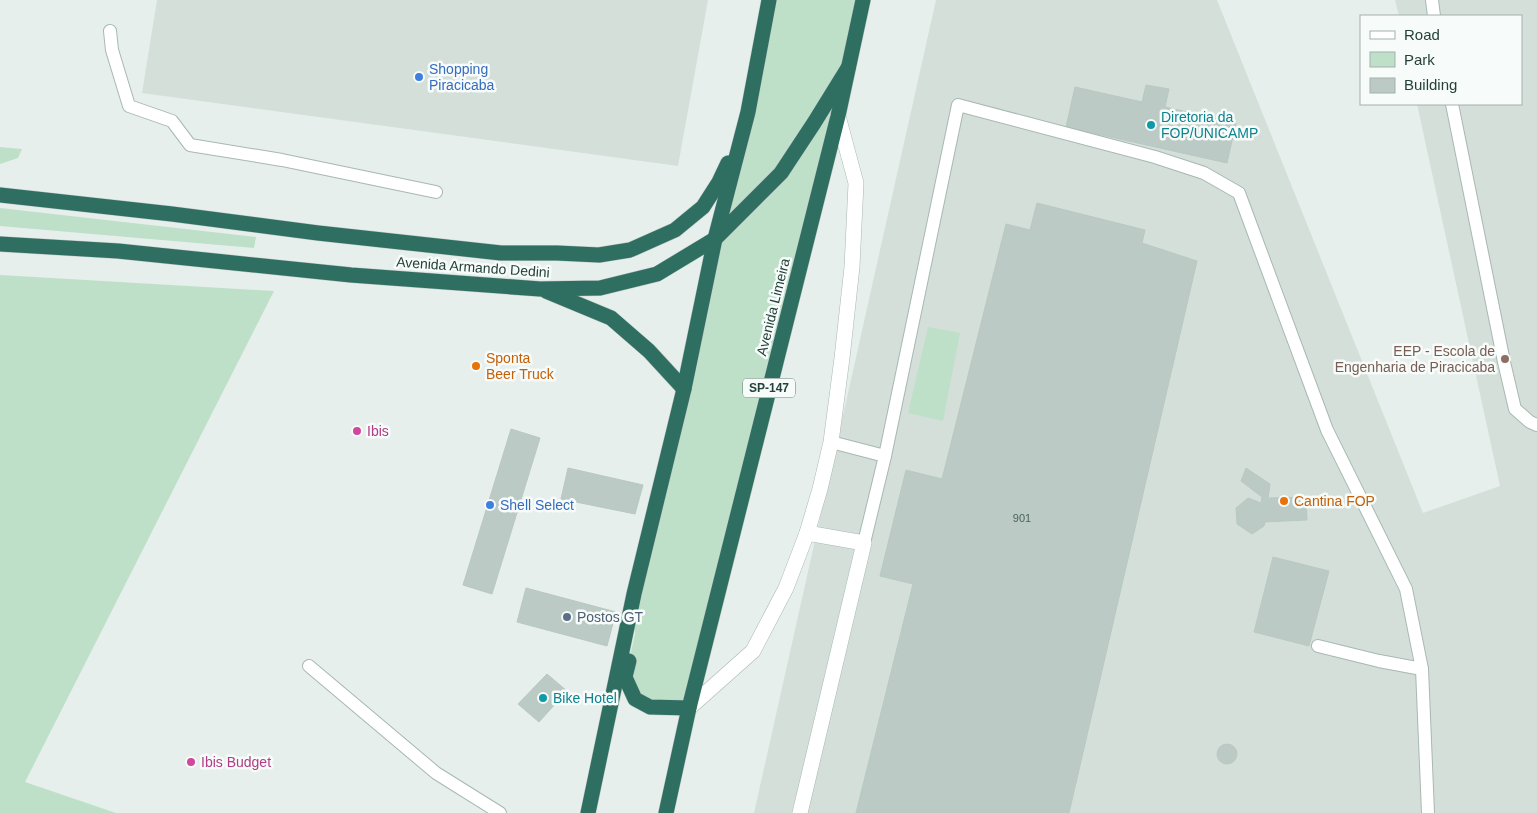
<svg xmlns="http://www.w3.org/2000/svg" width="1537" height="813" font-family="Arial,sans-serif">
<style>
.built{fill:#d4dfda}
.green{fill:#bfe0c8}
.building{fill:#bbcac4;stroke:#b8c9c2}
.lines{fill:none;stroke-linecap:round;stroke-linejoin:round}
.lane-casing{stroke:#a8b8b2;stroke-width:14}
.street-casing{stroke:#a8b8b2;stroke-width:16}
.highway-casing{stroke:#c2cac8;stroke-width:16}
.lane{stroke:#fff;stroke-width:12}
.street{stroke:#fff;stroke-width:15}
.highway{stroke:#2f6f62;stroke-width:15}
.shop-dot{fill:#3f7fe0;stroke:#f7fbf9;stroke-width:2}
.culture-dot{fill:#0f9aa8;stroke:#f7fbf9;stroke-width:2}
.education-dot{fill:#8d6e63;stroke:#f7fbf9;stroke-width:2}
.food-dot{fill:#e8710a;stroke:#f7fbf9;stroke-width:2}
.hotel-dot{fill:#d1479c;stroke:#f7fbf9;stroke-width:2}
.service-dot{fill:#5c6f8a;stroke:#f7fbf9;stroke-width:2}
.labels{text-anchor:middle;stroke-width:5;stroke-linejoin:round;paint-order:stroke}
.number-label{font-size:11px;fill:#4a645c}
.shield{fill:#f7fbf9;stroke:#637a73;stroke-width:1}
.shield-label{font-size:12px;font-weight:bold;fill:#24423a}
.shop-label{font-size:14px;fill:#366cbe;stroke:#f7fbf9;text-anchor:start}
.culture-label{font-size:14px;fill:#0d838f;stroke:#f7fbf9;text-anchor:start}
.street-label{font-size:14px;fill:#24423a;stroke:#f7fbf9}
.education-label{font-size:14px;fill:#785e54;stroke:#f7fbf9;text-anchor:end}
.food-label{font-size:14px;fill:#c56008;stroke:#f7fbf9;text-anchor:start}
.hotel-label{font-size:14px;fill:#b23c85;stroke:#f7fbf9;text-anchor:start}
.service-label{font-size:14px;fill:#4e5e75;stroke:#f7fbf9;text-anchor:start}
</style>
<rect width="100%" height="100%" fill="#e6efeb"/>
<!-- built -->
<g class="built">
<polygon points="157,0 708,0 678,166 142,93"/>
<polygon points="936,0 1217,0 1423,513 1500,486 1417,104 1521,104 1521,16 1399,16 1395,0 1537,0 1537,813 754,813"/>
</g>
<!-- green -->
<g class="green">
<polygon points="769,0 863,0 689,708 650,707 625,677 635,634 634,594"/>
<polygon points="0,147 22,149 18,158 0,164"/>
<polygon points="0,208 256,237 254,248 0,226"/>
<polygon points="0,275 274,291 25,782 116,813 0,813"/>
<polygon points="928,327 960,333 943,421 908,413"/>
</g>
<!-- building -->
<g class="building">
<polygon points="1146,85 1169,89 1165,107 1236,123 1227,163 1066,127 1075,87 1142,102"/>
<polygon points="1037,203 1145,230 1142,243 1197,261 1069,813 856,813 913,584 880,576 906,470 942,479 1006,224 1030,230"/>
<polygon points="511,429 540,438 492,594 463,585"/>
<polygon points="568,468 643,485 635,514 561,499"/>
<polygon points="1246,468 1270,484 1268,498 1306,497 1307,520 1265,522 1264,526 1252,534 1237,524 1236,508 1248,498 1261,503 1262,497 1241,481"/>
<polygon points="1273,557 1329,571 1309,646 1254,632"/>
<polygon points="526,588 616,612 607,646 517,622"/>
<polygon points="547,674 567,691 539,722 518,704"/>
<circle cx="1227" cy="754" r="10"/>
</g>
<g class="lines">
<!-- lane casing -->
<g class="lane-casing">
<g id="lane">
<polyline points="1432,0 1434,16"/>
<polyline points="110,31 112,50 129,106 172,121 190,145 282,160 436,192"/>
<polyline points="1452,104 1504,362 1515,409 1530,422 1537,425"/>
<polyline points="831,442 885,456 864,543"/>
<polyline points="885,456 958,105 1155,157 1204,173 1239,193 1327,430 1406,589 1422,669 1379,661 1318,646"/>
<polyline points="309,666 436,773 500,813"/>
<polyline points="1422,669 1428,813"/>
</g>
</g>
<!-- street casing -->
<g class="street-casing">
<g id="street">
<polyline points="689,708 753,651 786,588 807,533 820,489 831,442 842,358 852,267 856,183 838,116"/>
<polyline points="800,813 864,543 807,533"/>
</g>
</g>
<!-- highway casing -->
<g class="highway-casing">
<g id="highway">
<polyline points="0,195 172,214 318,233 501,253 557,253 599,255 630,250 675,230 703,207 719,182 728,163"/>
<polyline points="0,244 118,251 351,275 540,289 600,288 657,274 715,239 781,173 814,123 848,68"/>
<polyline points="546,291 611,318 649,351 684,389"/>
<polyline points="629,661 625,677 635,699 650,707 689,708"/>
<polyline points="588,813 634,594 684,389 715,239 748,112 769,0"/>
<polyline points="666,813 689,708 838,116 863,0"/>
</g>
</g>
<!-- lane -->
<use href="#lane" class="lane"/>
<!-- street -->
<use href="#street" class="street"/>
<!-- highway -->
<use href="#highway" class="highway"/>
</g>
<!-- markers -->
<g class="shop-dot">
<circle cx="419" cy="77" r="5"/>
<circle cx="490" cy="505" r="5"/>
</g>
<g class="culture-dot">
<circle cx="1151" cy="125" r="5"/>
<circle cx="543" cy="698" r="5"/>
</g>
<circle class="education-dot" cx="1505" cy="359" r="5"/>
<g class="food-dot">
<circle cx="476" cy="366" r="5"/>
<circle cx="1284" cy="501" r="5"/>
</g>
<g class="hotel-dot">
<circle cx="357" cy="431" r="5"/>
<circle cx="191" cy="762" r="5"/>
</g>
<circle class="service-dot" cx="567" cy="617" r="5"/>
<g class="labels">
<!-- number labels -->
<g class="number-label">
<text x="1022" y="522">901</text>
</g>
<!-- shield labels -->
<rect class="shield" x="743" y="378.5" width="52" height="19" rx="4"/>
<g class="shield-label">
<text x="769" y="392">SP-147</text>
</g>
<!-- shop labels -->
<g class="shop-label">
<text x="429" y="74">Shopping<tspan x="429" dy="16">Piracicaba</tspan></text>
<text x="500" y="510">Shell Select</text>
</g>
<!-- culture labels -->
<g class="culture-label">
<text x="1161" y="122">Diretoria da<tspan x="1161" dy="16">FOP/UNICAMP</tspan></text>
<text x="553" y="703">Bike Hotel</text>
</g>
<!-- street labels -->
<g class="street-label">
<text transform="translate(473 267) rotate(4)" y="5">Avenida Armando Dedini</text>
<text transform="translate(773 307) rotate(-76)" y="5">Avenida Limeira</text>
</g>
<!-- education labels -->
<g class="education-label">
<text x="1495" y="356">EEP - Escola de<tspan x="1495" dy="16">Engenharia de Piracicaba</tspan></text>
</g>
<!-- food labels -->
<g class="food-label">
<text x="486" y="363">Sponta<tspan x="486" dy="16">Beer Truck</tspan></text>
<text x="1294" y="506">Cantina FOP</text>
</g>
<!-- hotel labels -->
<g class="hotel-label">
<text x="367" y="436">Ibis</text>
<text x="201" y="767">Ibis Budget</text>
</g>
<!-- service labels -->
<g class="service-label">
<text x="577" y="622">Postos GT</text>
</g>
</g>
<!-- legend -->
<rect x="1360" y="15" width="162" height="90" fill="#f7fbf9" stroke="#a3b1ad"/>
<rect x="1370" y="31" width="25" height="8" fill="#ffffff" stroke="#a3b1ad"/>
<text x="1404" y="40" font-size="15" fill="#24423a">Road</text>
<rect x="1370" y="52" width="25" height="15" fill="#bfe0c8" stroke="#a3b1ad"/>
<text x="1404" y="65" font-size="15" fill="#24423a">Park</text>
<rect x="1370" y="78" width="25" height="15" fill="#bbcac4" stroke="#a3b1ad"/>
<text x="1404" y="90" font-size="15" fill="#24423a">Building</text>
</svg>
